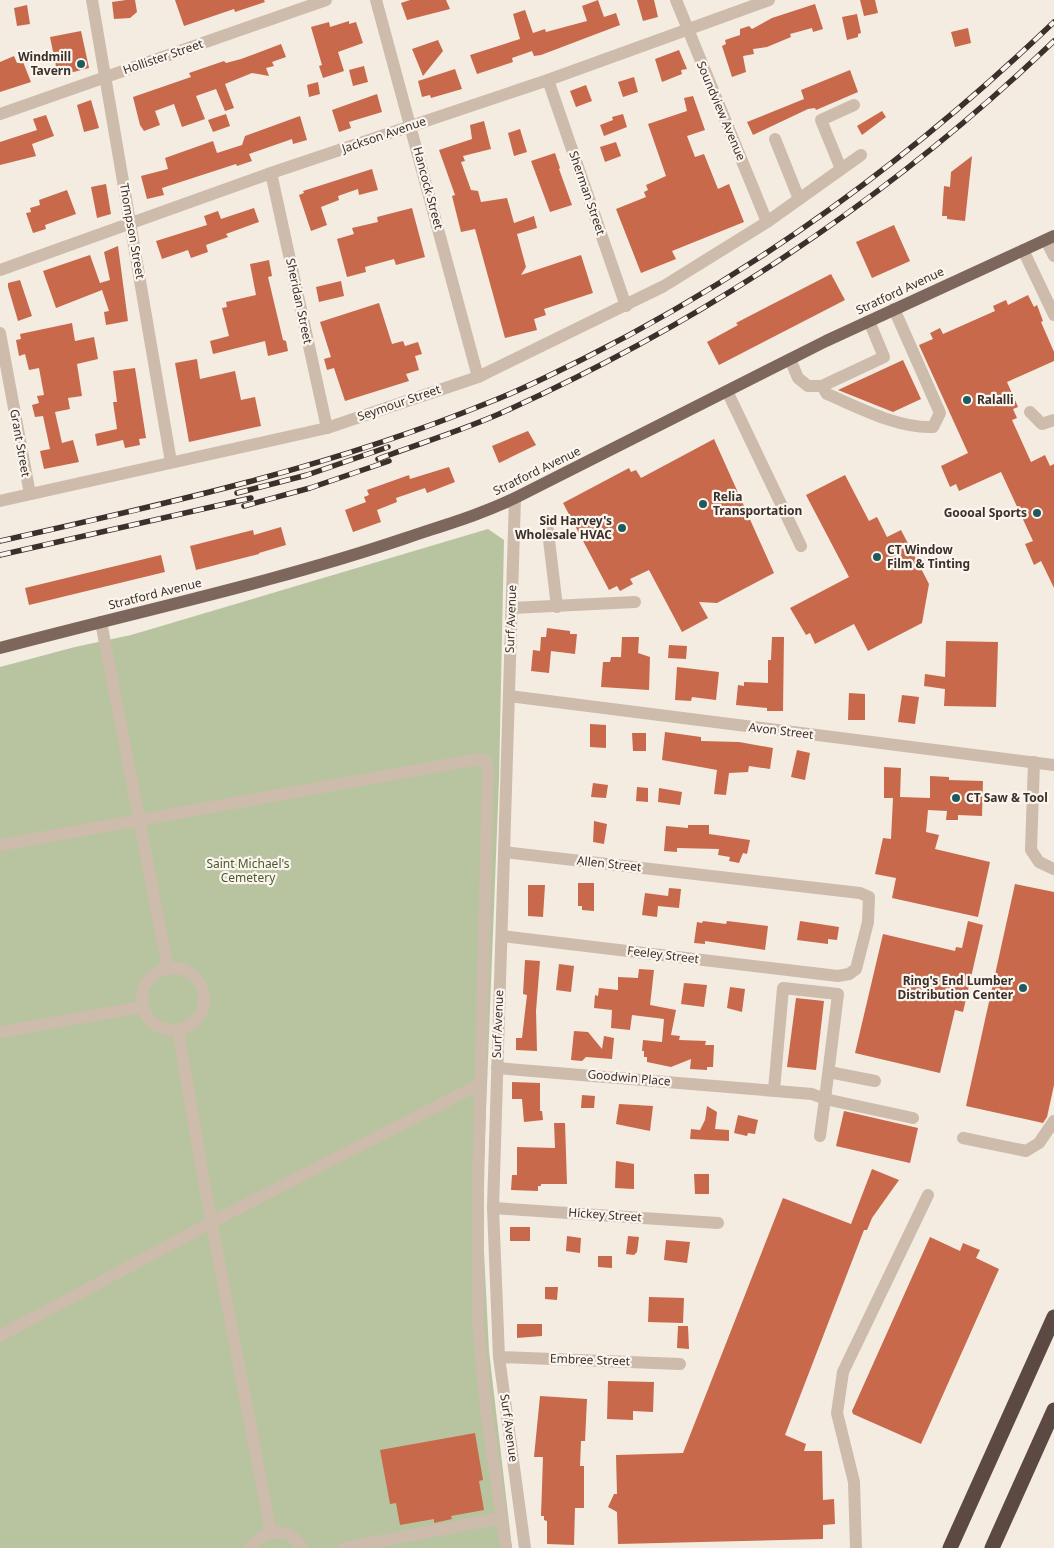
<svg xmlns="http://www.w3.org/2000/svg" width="1054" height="1548" font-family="'Noto Sans',sans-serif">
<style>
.green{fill:#b8c4a0}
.building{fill:#c8694b}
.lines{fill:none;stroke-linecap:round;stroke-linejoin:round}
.minor{stroke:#cdbbac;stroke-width:12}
.major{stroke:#7d675c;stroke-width:12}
.highway{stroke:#5c4a42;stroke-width:15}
.rail-casing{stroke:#3b302b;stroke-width:5.5}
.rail{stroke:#fbf5ee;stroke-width:4;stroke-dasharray:11;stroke-linecap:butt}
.poi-dot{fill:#1f5a5e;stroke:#fbf5ee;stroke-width:2}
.labels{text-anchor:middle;stroke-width:4.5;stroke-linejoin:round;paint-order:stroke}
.poi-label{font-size:12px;font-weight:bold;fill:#3b302b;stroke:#fbf5ee;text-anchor:end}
.street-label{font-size:12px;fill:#3b302b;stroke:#fbf5ee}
.park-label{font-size:12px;fill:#4a5a2e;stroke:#fbf5ee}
</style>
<rect width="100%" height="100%" fill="#f4ebe1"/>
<!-- green -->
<polygon class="green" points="488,529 504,540 499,780 482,1212 489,1351 512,1548 0,1548 0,667 75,647 131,635"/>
<!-- building -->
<g class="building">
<polygon points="126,0 135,0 137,12 130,18 114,19 112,2"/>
<polygon points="175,0 264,0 265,2 235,12 234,9 184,26"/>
<polygon points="410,0 446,0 450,9 407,20 401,3"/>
<polygon points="598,0 604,17 616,13 620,25 541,55 534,56 532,51 512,58 513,62 477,74 470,55 520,39 513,14 525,10 533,33 545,29 546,32 587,21 582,6"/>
<polygon points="637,0 654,0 658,17 643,21"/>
<polygon points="860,0 875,0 878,13 864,16"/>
<polygon points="815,4 823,29 813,32 812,28 790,34 791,37 767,47 753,49 754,54 743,56 746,72 732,77 722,46 726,44 725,40 740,35 740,29 749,26 752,29 772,18"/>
<polygon points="27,5 30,24 17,26 14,8"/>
<polygon points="857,14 861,33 858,34 858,37 847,40 842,17"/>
<polygon points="349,21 349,24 356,22 363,43 338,52 344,71 323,78 319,66 322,65 311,27 329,22 330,27"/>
<polygon points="968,28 971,43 955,47 951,32"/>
<polygon points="81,31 89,68 58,76 50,37"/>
<polygon points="438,40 443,51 423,76 412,49"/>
<polygon points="281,44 286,57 272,62 274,66 266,68 269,76 252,73 225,84 234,108 225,111 216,89 196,96 205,119 182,127 174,104 155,111 160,125 144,131 140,125 133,97 191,77 189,73 224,61 226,63 241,59"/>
<polygon points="679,50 687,69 681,70 682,74 662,82 655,59"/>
<polygon points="14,56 17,63 23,62 31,82 0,92 0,62"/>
<polygon points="364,66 368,82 353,86 349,70"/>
<polygon points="455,69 462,89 431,98 430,95 422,97 418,81"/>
<polygon points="850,70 858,92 816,110 815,108 808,109 753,135 747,122 804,99 801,90"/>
<polygon points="634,77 638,92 623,97 618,82"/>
<polygon points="318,82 320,94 309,97 307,85"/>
<polygon points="586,85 592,101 576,107 570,91"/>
<polygon points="377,94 382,112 349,122 351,128 339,132 332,110"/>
<polygon points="693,96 705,130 687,136 695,157 704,154 718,189 729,184 744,222 672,251 676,259 641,273 616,209 646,197 644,192 648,190 646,185 666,176 648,124 687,111 684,98"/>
<polygon points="91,100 99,128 84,132 77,105"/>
<polygon points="882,111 886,117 862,135 857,126"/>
<polygon points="226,114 230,126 213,132 208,120"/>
<polygon points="623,114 627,127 604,136 600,125 613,120 612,117"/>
<polygon points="46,115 54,136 32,144 36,156 0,165 0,142 37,130 33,119"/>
<polygon points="300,116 307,140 293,144 292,139 249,154 252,161 237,166 236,164 162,188 164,195 147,199 141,176 168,169 165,158 213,141 217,153 242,145 245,136"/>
<polygon points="484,121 491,149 463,156 465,161 461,162 471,190 478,191 481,202 507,198 514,223 534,216 537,228 517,234 526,267 521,275 581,255 593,293 544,309 546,315 534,319 537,330 505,338 475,229 461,232 452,196 455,195 439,150 472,139 470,125"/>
<polygon points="520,129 527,152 514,156 508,133"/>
<polygon points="616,142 621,156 605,162 600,147"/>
<polygon points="555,153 560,168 559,169 572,205 550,212 531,161"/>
<polygon points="972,156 965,221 947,219 947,216 942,216 944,186 950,187 951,172"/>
<polygon points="372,169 378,190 359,195 358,189 338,196 339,200 321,207 327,225 311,231 299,195 304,193 303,191"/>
<polygon points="106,184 111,214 97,218 91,187"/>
<polygon points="67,190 76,214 45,225 46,229 33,233 26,213 31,212 30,208 40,205 39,200"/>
<polygon points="254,208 259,222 226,234 228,237 206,245 208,252 191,258 188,250 162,259 156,241 207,225 204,216 218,211 221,219"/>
<polygon points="412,208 425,257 396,265 394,259 365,267 366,272 347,277 337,239 354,234 352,228 378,222 377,217"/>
<polygon points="894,225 910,261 872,278 856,242"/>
<polygon points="118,246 128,321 106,325 104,312 109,311 102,290 56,308 43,271 90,255 101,286 100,283 110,280 104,252"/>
<polygon points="269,260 272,276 268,277 283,340 286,341 288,351 268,356 265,341 213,354 210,341 229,336 222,308 227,307 226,302 256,295 250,264"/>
<polygon points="831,274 845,300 719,365 707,342 738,325 736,323"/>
<polygon points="20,280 32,316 18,321 8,287 8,283"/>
<polygon points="341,281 344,296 319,302 316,287"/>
<polygon points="1028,295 1034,307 1037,305 1043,321 1041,322 1054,352 1054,361 1007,382 1018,407 1013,409 1017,418 1012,420 1031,462 1045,455 1050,466 1054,464 1054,588 1041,561 1034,565 1025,544 1033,541 1001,472 959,491 956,484 950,487 941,466 968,453 919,345 933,339 930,333 940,328 943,334 995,311 993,306 1006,300 1008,305"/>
<polygon points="379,303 392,344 403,341 405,346 418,342 422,354 415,356 419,370 406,374 409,381 345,401 334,368 327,370 324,359 331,357 320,322"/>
<polygon points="72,323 75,341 94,337 98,359 77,364 82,396 68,398 70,409 55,412 62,443 73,440 79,462 44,469 40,451 50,449 43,416 35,417 32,405 39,403 37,396 44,395 39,368 29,370 25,354 19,356 16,340 21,339 20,334"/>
<polygon points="197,359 200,379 235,371 241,400 255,397 261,426 189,442 175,363"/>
<polygon points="903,360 921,399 893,412 838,390"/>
<polygon points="135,368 146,438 139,439 140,445 125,448 123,440 97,446 95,434 117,429 113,402 117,402 113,371"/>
<polygon points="528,431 536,445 499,463 492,446"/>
<polygon points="714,439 774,573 717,603 699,602 708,618 682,632 649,570 630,579 633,584 620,591 617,586 609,590 563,503 629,468 631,472 636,470 641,478"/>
<polygon points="449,467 455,482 427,493 425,488 396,498 397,502 377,510 381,522 353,532 345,510 366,502 364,497 369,495 367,490 409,475 410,479"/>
<polygon points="845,475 869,521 877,517 887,537 901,530 929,584 922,623 868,651 854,624 815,644 810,633 806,635 790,608 849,577 806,495"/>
<polygon points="281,527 286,545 259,553 259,554 196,570 190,546 253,530 254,535"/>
<polygon points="161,555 165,572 29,605 25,588"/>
<polygon points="547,628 570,631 570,634 577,634 575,654 551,651 549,673 531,671 533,650 540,651 541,637 546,637"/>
<polygon points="622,637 639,637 638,653 650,657 649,690 601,687 603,662 610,662 611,657 621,657"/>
<polygon points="772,637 784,637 783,711 767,711 767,708 736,705 738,685 744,686 744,682 768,683 768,660 771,660"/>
<polygon points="946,641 998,642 996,707 944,706 945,689 924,686 925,674 945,677"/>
<polygon points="669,645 687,646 686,659 668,658"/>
<polygon points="677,667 719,672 716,700 692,697 691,701 675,700"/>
<polygon points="849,693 865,694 865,720 848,720"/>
<polygon points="902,695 919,697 915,724 898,722"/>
<polygon points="590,724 606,725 606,748 590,747"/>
<polygon points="665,732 701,737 701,741 739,742 773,748 770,769 749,766 748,772 729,773 726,795 714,794 717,770 662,760"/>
<polygon points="632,733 646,733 646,751 633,751"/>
<polygon points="797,750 810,753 805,780 791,777"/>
<polygon points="884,767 901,768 900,797 930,798 930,776 949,777 949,780 983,781 982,816 958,815 958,820 946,820 947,811 928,810 926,832 939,835 935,849 990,862 978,917 892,898 896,878 875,874 883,838 891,839 893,798 884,798"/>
<polygon points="593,783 608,785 606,798 591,797"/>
<polygon points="637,787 648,788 648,802 636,801"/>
<polygon points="659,788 682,792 680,805 658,802"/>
<polygon points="594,821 607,824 604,844 593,842"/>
<polygon points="688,825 709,825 709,834 750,840 747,854 743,853 739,863 729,861 730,857 718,855 719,849 677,848 677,852 664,851 666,826 688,828"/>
<polygon points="578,883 594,883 594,911 582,910 582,906 578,906"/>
<polygon points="1015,884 1054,892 1054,1085 1047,1117 1043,1123 966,1106"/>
<polygon points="528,885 545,885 543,917 528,916"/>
<polygon points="669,888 681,889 679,908 658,906 657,917 642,915 645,893 668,896"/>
<polygon points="703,921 726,924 727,921 768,926 765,950 705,941 705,944 694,943 697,922 702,923"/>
<polygon points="800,921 839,927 837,940 828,939 828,944 797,940"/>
<polygon points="968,921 983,925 963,1012 955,1010 940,1073 855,1053 883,934 955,951 956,947 962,948"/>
<polygon points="525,960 540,961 536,1011 537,1051 516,1050 516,1038 522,1038 527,995 523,994"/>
<polygon points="559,964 574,966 571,992 556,990"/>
<polygon points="639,969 654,970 650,1005 676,1010 671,1035 680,1036 679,1040 706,1041 705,1045 714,1045 713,1067 707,1067 707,1070 690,1069 691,1059 671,1067 647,1062 647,1057 644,1057 644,1051 642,1051 643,1040 662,1042 664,1019 632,1015 630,1030 611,1028 612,1010 594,1008 595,995 598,996 599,988 618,990 618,977 638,978"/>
<polygon points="684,983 707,985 704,1007 681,1004"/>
<polygon points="730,987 745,989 742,1012 727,1008"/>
<polygon points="796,998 824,1001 816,1070 787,1067"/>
<polygon points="574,1031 588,1032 602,1049 604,1036 614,1038 612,1059 586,1057 582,1061 571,1060"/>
<polygon points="512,1082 540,1083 540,1111 542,1111 543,1120 524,1122 522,1099 512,1099"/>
<polygon points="582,1095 595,1096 594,1108 581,1108"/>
<polygon points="619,1104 653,1106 650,1131 616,1124"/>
<polygon points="707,1106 717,1112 715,1129 729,1130 729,1141 690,1139 691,1129 700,1130 705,1120"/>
<polygon points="844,1111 918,1128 910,1163 836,1146"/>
<polygon points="738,1115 758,1120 755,1134 748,1133 747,1136 734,1133"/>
<polygon points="554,1123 565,1123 567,1184 541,1184 541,1186 538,1186 538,1191 511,1190 512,1175 517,1175 517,1147 555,1148"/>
<polygon points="616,1161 634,1164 634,1189 615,1188"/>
<polygon points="872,1169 899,1180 872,1218 867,1230 864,1230 785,1435 806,1444 804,1451 822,1451 823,1500 834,1499 835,1524 823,1525 823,1539 618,1544 617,1512 608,1507 614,1494 617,1494 616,1455 683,1453 783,1198 851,1224"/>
<polygon points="694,1174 709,1174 709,1194 695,1194"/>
<rect x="510" y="1227" width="20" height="14"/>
<polygon points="567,1236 581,1238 580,1253 566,1251"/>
<polygon points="628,1236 639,1237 637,1252 634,1255 626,1254"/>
<polygon points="930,1237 960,1251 963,1243 980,1250 976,1258 999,1269 921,1444 853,1414 852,1411"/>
<polygon points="666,1240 690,1242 687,1263 664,1260"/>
<polygon points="598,1256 612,1256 612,1268 598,1267"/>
<polygon points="545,1287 558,1287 557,1300 545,1299"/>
<polygon points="649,1297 684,1298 683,1323 648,1322"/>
<polygon points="517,1324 542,1324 542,1336 517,1338"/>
<polygon points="678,1326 688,1326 689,1349 677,1348"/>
<polygon points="608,1381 654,1382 653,1412 633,1411 633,1420 607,1419"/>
<polygon points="540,1396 587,1399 585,1441 581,1441 580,1466 584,1466 584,1508 575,1508 574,1545 547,1544 547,1521 544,1520 544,1516 541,1516 543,1457 534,1457"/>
<polygon points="475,1433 483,1480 479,1481 484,1510 451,1516 452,1519 434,1523 434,1519 400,1525 396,1503 390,1504 380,1450"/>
</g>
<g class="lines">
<!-- minor -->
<g class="minor">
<polyline points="92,0 171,462"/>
<polyline points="376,0 478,377"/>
<polyline points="676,0 767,222"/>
<polyline points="548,80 626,306"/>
<polyline points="0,114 326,0"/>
<polyline points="775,139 799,199"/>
<polyline points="841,169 821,120 854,105"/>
<polyline points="271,173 327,428"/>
<polyline points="1046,240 1054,256"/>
<polyline points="1023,250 1054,315"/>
<polyline points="0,270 271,173 548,80 769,0"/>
<polyline points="0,333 30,494"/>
<polyline points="790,359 798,378 808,386 822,386 884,357 869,321"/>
<path d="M 822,386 L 827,394 C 858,407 899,429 933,427 L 940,413 L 894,309"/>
<polyline points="727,391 801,546"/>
<polyline points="1030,412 1042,424 1054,420"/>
<polyline points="515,498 493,1208 499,1357 525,1548"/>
<polyline points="0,501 327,428 478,377 664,286 767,222 861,155"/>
<polyline points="547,523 557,607"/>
<polyline points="512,608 635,602"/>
<polyline points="101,622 168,969"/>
<polyline points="509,696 1054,765"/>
<polyline points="1034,762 1031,850 1039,862 1054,869"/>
<polyline points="0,845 479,759 486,761 488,769 478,1187 478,1324 486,1409 506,1548"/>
<polyline points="502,936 838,976 849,974 856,969 868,922 869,897 860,893 504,852"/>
<circle cx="173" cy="999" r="31"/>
<polyline points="178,1030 205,1188 271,1533"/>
<polyline points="0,1032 142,1007"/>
<polyline points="497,1068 812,1094 825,1099 820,1136"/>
<polyline points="829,1072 875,1081"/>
<polyline points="774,1090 783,988 838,994 825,1099 913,1118"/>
<polyline points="963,1138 1026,1151 1039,1143 1054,1121"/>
<polyline points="493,1208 718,1223"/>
<polyline points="0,1336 212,1222 480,1084"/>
<polyline points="499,1357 680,1364"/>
<path d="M 250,1548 C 264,1529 288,1526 302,1548"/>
<polyline points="344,1548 502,1518"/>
<polyline points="856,1548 854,1482 837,1413 843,1372 928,1195"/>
</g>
<!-- major -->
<path class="major" d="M 0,648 C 135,612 273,583 406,538 C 444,525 483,514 519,496 L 826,341 L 1054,236"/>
<!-- highway -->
<g class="highway">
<polyline points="950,1548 1054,1317"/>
<polyline points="992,1548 1054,1410"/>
</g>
<!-- rail casing -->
<g class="rail-casing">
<g id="rail">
<path d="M 378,459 C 418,444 460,431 499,414 C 704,322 891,197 1054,41"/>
<polyline points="237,493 307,475 388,447"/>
<polyline points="244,506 310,488 389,461"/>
<path d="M 0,541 C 166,504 332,467 490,402 C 522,390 552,374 583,359 C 757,272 914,156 1054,22"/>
<polyline points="0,555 251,498"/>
</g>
</g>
<!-- rail -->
<use href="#rail" class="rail"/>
</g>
<!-- markers -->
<g class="poi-dot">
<circle cx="81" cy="64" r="5"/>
<circle cx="967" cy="400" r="5"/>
<circle cx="703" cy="504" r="5"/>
<circle cx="1037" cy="513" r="5"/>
<circle cx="622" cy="528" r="5"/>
<circle cx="877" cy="557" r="5"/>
<circle cx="956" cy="798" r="5"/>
<circle cx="1023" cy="988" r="5"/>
</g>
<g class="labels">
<!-- poi labels -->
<g class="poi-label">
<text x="71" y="61">Windmill<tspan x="71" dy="14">Tavern</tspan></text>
<text x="977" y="404" text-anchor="start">Ralalli</text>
<text x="713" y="501" text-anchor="start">Relia<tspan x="713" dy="14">Transportation</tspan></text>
<text x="1027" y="517">Goooal Sports</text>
<text x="612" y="525">Sid Harvey's<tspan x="612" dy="14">Wholesale HVAC</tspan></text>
<text x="887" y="554" text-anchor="start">CT Window<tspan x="887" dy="14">Film &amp; Tinting</tspan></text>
<text x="966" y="802" text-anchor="start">CT Saw &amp; Tool</text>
<text x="1013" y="985">Ring's End Lumber<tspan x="1013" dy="14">Distribution Center</tspan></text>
</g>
<!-- street labels -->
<g class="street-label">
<text transform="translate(163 57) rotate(-19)" y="4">Hollister Street</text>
<text transform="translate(721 111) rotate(67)" y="4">Soundview Avenue</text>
<text transform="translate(384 135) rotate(-19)" y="4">Jackson Avenue</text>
<text transform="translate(428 188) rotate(75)" y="4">Hancock Street</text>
<text transform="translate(587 193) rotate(71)" y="4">Sherman Street</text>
<text transform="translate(132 231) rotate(80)" y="4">Thompson Street</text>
<text transform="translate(900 291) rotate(-25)" y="4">Stratford Avenue</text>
<text transform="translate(299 301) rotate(78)" y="4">Sheridan Street</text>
<text transform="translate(399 403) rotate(-19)" y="4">Seymour Street</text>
<text transform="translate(20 443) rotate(80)" y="4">Grant Street</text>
<text transform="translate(537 471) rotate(-26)" y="4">Stratford Avenue</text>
<text transform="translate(155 594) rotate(-14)" y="4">Stratford Avenue</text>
<text transform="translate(511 619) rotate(-88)" y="4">Surf Avenue</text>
<text transform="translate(781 731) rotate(7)" y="4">Avon Street</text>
<text transform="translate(609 864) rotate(6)" y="4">Allen Street</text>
<text transform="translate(663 955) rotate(7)" y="4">Feeley Street</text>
<text transform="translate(498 1024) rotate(-88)" y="4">Surf Avenue</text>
<text transform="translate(629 1078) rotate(5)" y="4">Goodwin Place</text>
<text transform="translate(605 1215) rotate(4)" y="4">Hickey Street</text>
<text transform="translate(590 1360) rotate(2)" y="4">Embree Street</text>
<text transform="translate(509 1428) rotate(82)" y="4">Surf Avenue</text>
</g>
<!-- park labels -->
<g class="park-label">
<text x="248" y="868">Saint Michael's<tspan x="248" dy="14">Cemetery</tspan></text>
</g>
</g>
</svg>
